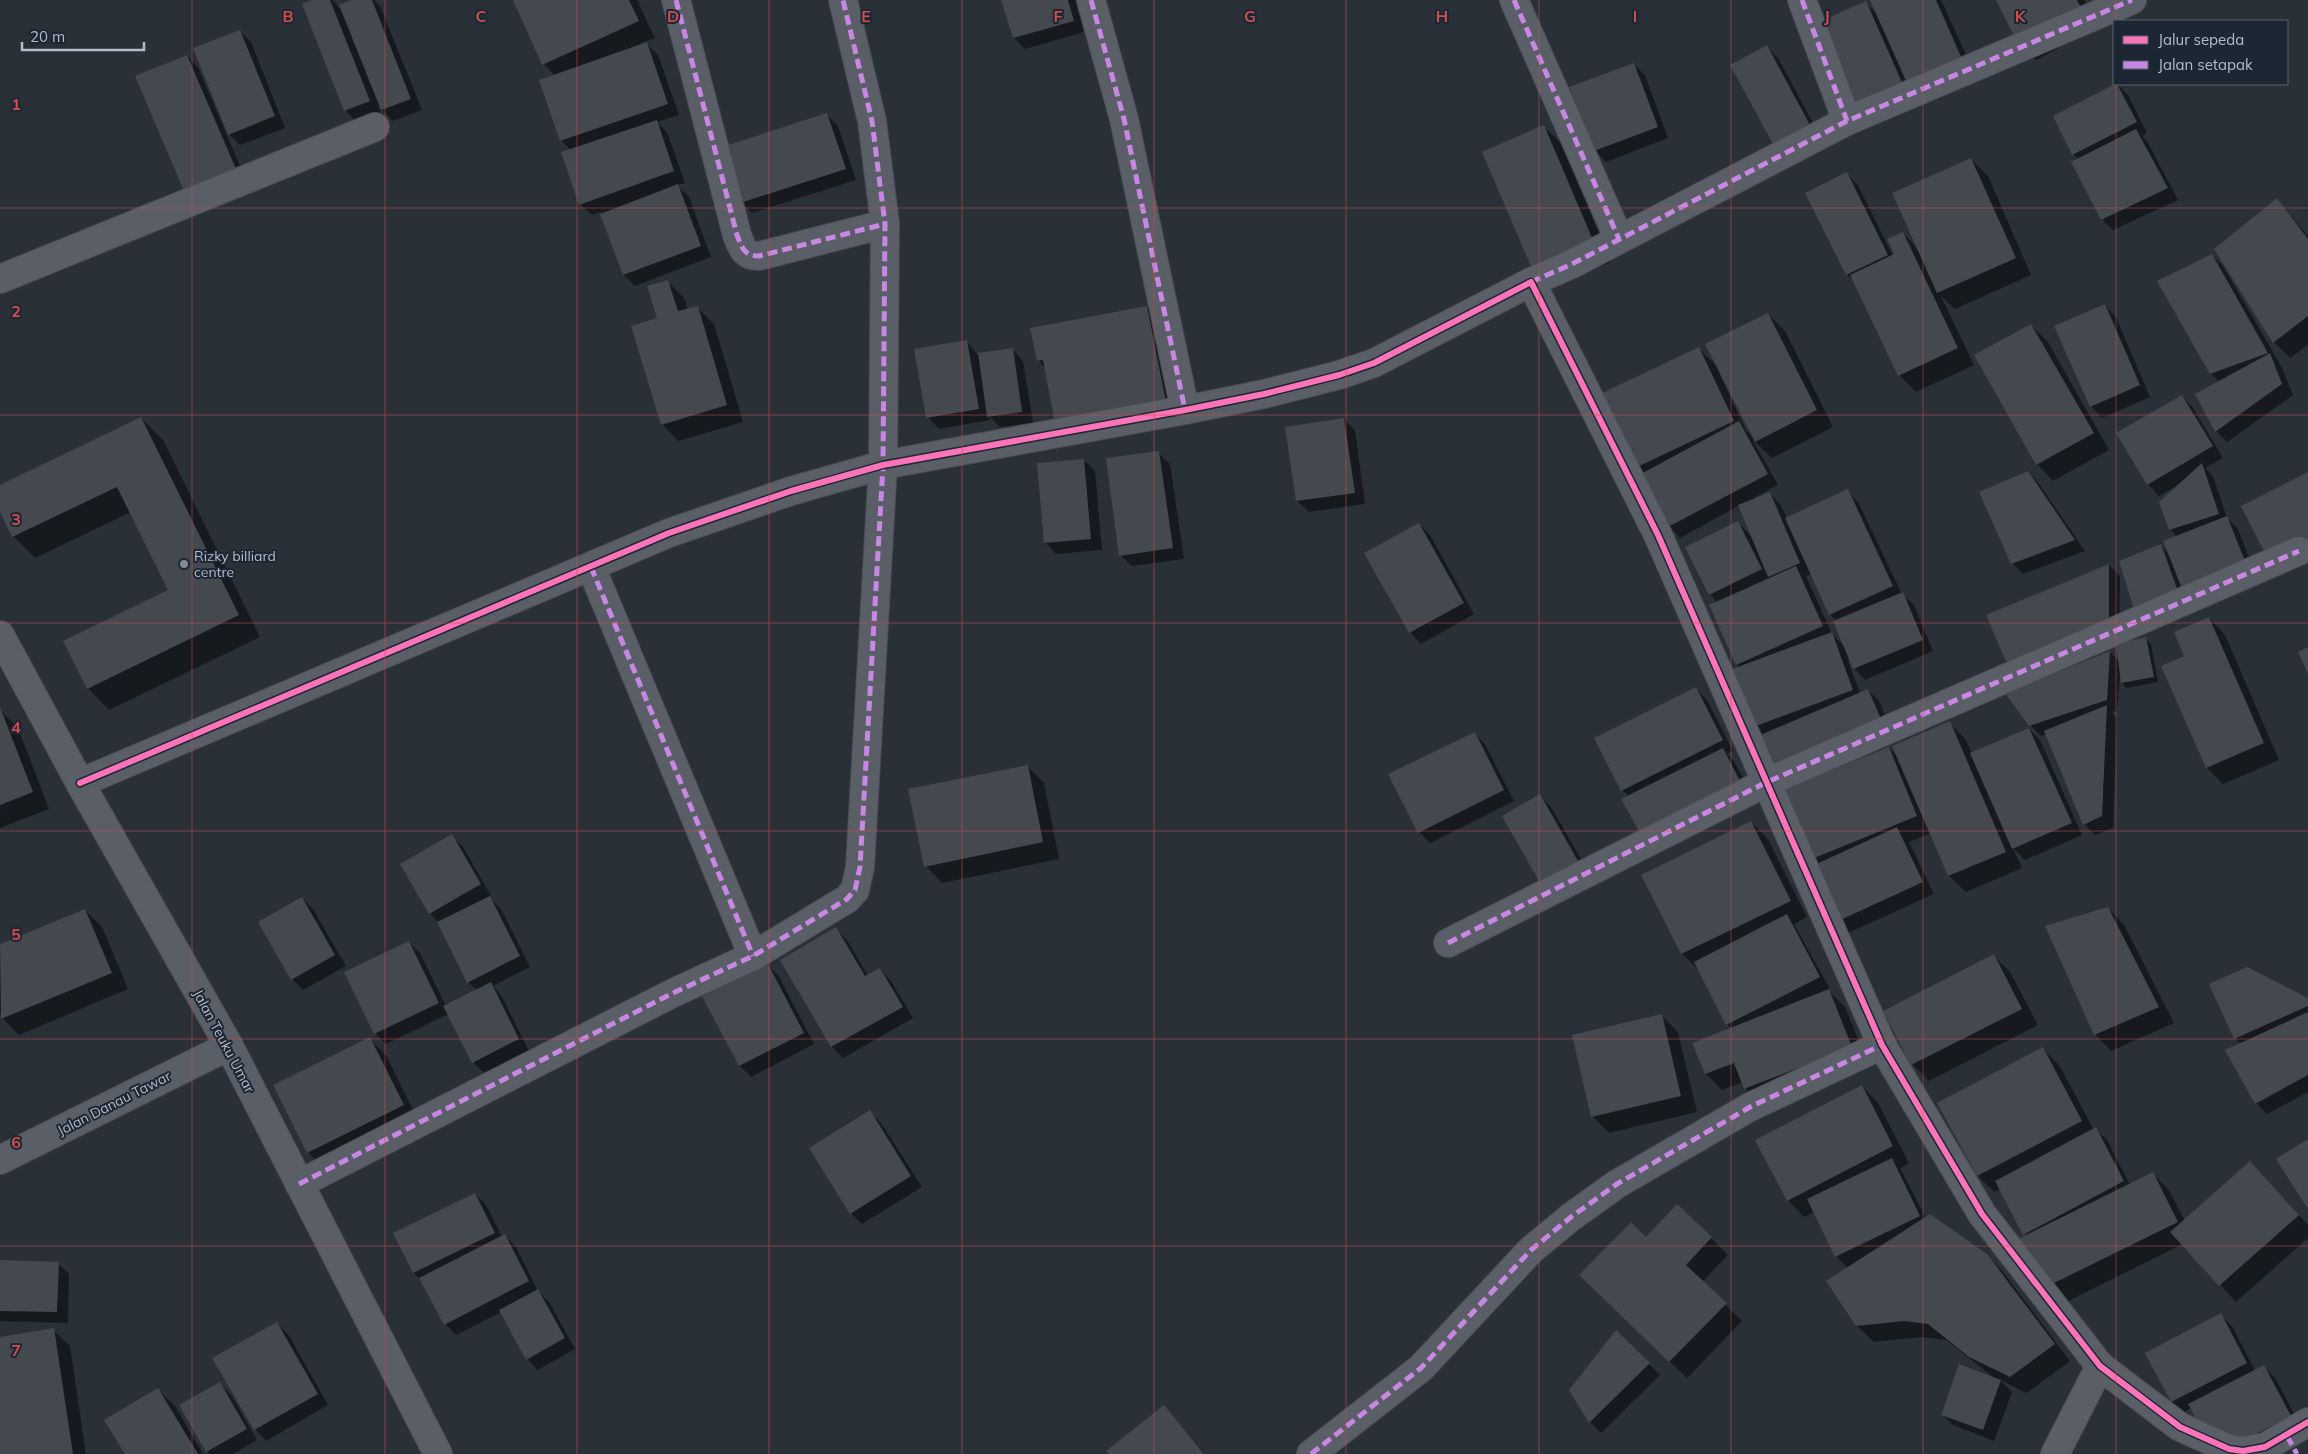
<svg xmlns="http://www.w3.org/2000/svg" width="2308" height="1454" font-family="Mulish,sans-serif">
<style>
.shadow{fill:#0007;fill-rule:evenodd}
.building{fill:#444950}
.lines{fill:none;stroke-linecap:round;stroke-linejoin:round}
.minor-casing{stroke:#484c53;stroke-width:30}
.minor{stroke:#5a5e66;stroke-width:28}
.quiet{stroke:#c787e3;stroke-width:5;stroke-dasharray:10 5;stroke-linecap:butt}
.cycleway-casing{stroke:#1d2633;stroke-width:9}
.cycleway{stroke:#fb73b8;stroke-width:6}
.grid{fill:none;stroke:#ce4d50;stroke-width:1;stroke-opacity:0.55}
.poi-dot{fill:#848b96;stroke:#1d2633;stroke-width:2}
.labels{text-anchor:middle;stroke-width:4;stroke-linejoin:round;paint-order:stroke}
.poi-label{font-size:14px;fill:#b4bcc9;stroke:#1d2633;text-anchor:start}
.street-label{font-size:14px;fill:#b4bcc9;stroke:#1d2633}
.grid-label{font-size:16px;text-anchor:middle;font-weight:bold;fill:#ce4d50;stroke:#1d2633;stroke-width:4;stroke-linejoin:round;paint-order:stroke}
</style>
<rect width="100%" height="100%" fill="#2a3038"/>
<!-- shadow -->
<g class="shadow">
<polygon points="316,0 332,0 342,10 355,0 374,0 380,6 422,110 393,121 378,105 381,112 357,122 345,110"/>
<polygon points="514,0 637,0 655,38 640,44 640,46 647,44 658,55 679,115 657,122 667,132 685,183 677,185 689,197 711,257 635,286 624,275 601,212 592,215 580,204 571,150 561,140 555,76 544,64"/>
<polygon points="1002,0 1075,0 1084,32 1025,49 1014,38"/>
<polygon points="1871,0 1941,0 1973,70 1915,99 1814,25 1866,3 1877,14"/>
<polygon points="1997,0 2084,0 2098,27 2036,60 2019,43"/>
<polygon points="240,31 251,42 285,128 240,145 229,134"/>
<polygon points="1767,47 1778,58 1820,136 1732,65"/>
<polygon points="187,56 198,67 246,180 196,202"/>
<polygon points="1633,64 1645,75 1668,138 1606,162 1595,150"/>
<polygon points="2117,84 2128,95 2147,133 2142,136 2147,141 2178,200 2113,230 2102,219 2079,159 2073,154"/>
<polygon points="827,115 838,126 856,180 752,213 741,202"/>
<polygon points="1544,127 1561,143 1611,262 1550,287"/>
<polygon points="1971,159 1988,176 2031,275 1955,309 1941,296 1974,365 1916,392 1899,375 1856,283 1847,275 1807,193 1847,174 1858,185 1893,256 1896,255 1903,233 1918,249"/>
<polygon points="2277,200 2308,236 2308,345 2290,358 2274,342"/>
<polygon points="2212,255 2223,266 2281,366 2293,395 2227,442 2216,431 2196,395 2220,382 2211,374 2159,281"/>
<polygon points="668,282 684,298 688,310 697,307 714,324 743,422 678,441 662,424 658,319"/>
<polygon points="2105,305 2116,317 2150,397 2102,418 2091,406"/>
<polygon points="1147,307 1163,324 1182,418 1046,369 1038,360"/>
<path d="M 1768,314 L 1785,331 L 1833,427 L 1772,458 L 1752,439 L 1778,485 L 1755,497 L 1756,499 L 1769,493 L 1781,505 L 1787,519 L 1847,491 L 1858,502 L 1902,594 L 1914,605 L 1933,651 L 1865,680 L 1854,668 L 1850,660 L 1848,661 L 1860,693 L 1868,690 L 1879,701 L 1895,739 L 1761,739 L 1718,603 L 1710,594 L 1738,523 L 1753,538 L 1740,505 L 1680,538 L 1669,526 L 1634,468 L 1698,348 L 1719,368 ZM 1722,374 L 1753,438 L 1746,430 L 1720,375 ZM 1812,574 L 1830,614 L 1837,621 L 1845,647 L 1832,634 L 1806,576 Z"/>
<polygon points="2031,325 2048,342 2109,450 2053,481 2037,464"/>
<polygon points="966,341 978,355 1012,349 1023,361 1033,423 1000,427 989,416 990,420 939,429 928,417"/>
<polygon points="2182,396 2193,408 2223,458 2205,468 2213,476 2227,518 2238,529 2259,583 2147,623 2161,546 2170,555 2177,537 2170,529 2181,483 2159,496 2148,484"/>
<polygon points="141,418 163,440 260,637 109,710 88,688 170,591 131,512 35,558 13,536 0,509 0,486"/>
<polygon points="1344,419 1355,430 1365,504 1309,512 1297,501 1287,428"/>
<polygon points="1158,453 1170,464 1184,559 1132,566 1120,555"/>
<polygon points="1084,460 1095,471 1102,550 1056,554 1045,542"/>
<polygon points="2028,472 2039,484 2085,551 2023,574 2012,563"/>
<polygon points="1419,524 1430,535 1474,614 1421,644 1410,632"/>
<polygon points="2109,565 2120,576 2119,640 1988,616"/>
<polygon points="2209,618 2225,635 2279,760 2223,784 2207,768 2185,657"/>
<polygon points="2146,639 2151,644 2158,682 2127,688 2122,683 2120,675 2117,711 2112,712 2117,718 2113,828 2095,835 2084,824 2046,734 2041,736 2030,725 2110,652 2120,662"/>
<polygon points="1696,689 1707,700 1733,751 1727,754 1734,761 1753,796 1629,796 1622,790"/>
<polygon points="1,711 18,728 49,809 0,828"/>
<polygon points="1950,723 1966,740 1972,753 2029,729 2040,740 2082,835 2025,860 2013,848 2022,868 1966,892 1949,876 1931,833 1909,842 1934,894 1848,933 1837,922 1808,860 1889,748 1898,757"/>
<polygon points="1474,733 1485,744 1514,801 1430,843 1419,832"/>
<polygon points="1027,766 1044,783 1059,859 942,883 926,866"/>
<polygon points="1540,796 1551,807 1589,873 1552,893"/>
<polygon points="1751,822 1768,839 1807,917 1794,924 1830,989 1828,990 1845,1007 1868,1063 1762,1105 1745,1088 1743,1082 1722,1090 1706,1074 1693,1043 1731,1028 1727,1024 1699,970 1682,954 1643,875"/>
<polygon points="451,836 463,847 491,896 489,897 501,909 530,967 493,986 501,995 529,1051 484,1073 473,1062 448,1014 386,1044 375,1033 409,942 420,953 446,1006 477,990 468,982 439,923 430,913 402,864"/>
<polygon points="302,898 313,909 346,966 303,990 292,979"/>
<polygon points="2108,908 2124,925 2174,1023 2111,1051 2095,1034"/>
<polygon points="85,910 102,927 128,989 19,1035 2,1018 0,1012 0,945"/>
<polygon points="836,929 847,940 868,976 880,969 891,981 913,1018 843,1058 832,1047 781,960"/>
<polygon points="1994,956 2010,972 2038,1025 1929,1081 1912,1064"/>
<polygon points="766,964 778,975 814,1044 751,1077 740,1066"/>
<polygon points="2211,985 2308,1000 2308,1092 2267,1114 2256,1103 2241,1044 2235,1038"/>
<polygon points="1661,1015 1678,1032 1697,1112 1609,1133 1592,1116"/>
<polygon points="369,1039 386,1055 419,1122 324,1169 308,1152"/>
<polygon points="2043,1049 2059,1065 2094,1130 2095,1129 2107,1140 2130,1185 2153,1174 2169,1190 2185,1221 2267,1180 2308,1225 2308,1238 2236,1302 2183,1244 2060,1305 2027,1236 2000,1189 1994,1192 1978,1176"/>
<polygon points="1862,1086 1878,1103 1909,1163 1900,1168 1926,1218 1986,1255 2003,1272 2070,1361 2027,1393 2000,1380 2012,1392 1994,1441 1953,1425 1942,1414 1992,1376 1946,1340 1921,1337 1874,1342 1857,1326 1848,1268 1836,1256 1815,1211 1804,1217 1788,1200"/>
<polygon points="870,1112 881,1123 922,1187 862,1224 851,1213"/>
<polygon points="475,1194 486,1205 502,1237 505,1236 516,1247 538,1291 549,1302 575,1349 538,1370 527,1359 501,1312 456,1335 445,1324 423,1282 414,1273"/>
<polygon points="1678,1206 1728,1255 1702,1282 1742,1321 1687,1378 1597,1292"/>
<polygon points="0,1262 58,1263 69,1274 68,1323 0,1321"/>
<polygon points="2220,1315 2232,1326 2255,1371 2264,1367 2275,1378 2301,1427 2216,1444 2191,1408 2183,1413 2172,1402 2147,1353"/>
<polygon points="276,1323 288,1334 328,1405 266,1441 255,1429 214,1359"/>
<polygon points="53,1330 70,1346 86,1454 0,1454 0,1338"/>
<polygon points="1616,1332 1660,1375 1601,1433 1590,1422 1570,1390"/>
<polygon points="220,1384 231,1395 257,1440 233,1454 209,1454 207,1451"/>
<polygon points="158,1390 175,1406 203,1454 126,1454"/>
<polygon points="1164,1407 1205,1454 1111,1454"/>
</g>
<!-- building -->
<g class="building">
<polygon points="312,0 330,0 370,101 344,111 302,4"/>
<polygon points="352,0 372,0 411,99 381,110 339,5"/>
<polygon points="513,0 629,0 639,21 542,65"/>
<polygon points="1001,0 1068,0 1074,21 1013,38"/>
<polygon points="1870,0 1936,0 1962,59 1907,83"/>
<polygon points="1996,0 2077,0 2083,11 2018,44"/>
<polygon points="1866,1 1904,87 1850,111 1812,25"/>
<polygon points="240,30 275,116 228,135 193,48"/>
<polygon points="647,42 668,104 560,141 539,80"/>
<polygon points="1767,45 1810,125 1773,144 1730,65"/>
<polygon points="187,55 236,169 184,191 135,76"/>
<polygon points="1634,63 1658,127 1594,151 1569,87"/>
<polygon points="2115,84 2117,84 2137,122 2072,155 2053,116"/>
<polygon points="827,113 846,169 740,203 722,147"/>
<polygon points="657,120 674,171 579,205 561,152"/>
<polygon points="1544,125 1595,245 1533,271 1482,152"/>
<polygon points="2136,129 2168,188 2101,220 2071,162"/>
<polygon points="1971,158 2016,258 1937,293 1892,193"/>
<polygon points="1847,172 1888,255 1846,275 1805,193"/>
<polygon points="678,184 701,246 623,275 600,214"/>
<polygon points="2277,198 2308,239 2308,316 2273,343 2214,249"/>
<polygon points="1903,232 1958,348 1898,376 1850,275 1894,254 1887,239"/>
<polygon points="2212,254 2268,353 2210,374 2157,281"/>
<polygon points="668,280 678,311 698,306 727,405 661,425 631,326 657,318 647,286"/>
<polygon points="2105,304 2140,385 2090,407 2054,326"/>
<polygon points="1147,306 1166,402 1055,423 1043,360 1037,361 1030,328"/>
<polygon points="1768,313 1817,410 1755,442 1705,344"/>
<polygon points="2031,324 2094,433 2036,465 1974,355"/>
<polygon points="967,340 979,409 926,418 914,349"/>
<polygon points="1699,347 1734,421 1633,469 1598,395"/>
<polygon points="1013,348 1022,412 987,417 978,353"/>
<polygon points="2270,353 2282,384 2215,432 2195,394"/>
<polygon points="2182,395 2213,446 2147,485 2116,433"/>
<polygon points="141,417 239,615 87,689 63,641 168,590 117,487 12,537 0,512 0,485"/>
<polygon points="1344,418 1355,493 1296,501 1285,427"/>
<polygon points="1739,421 1768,474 1668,527 1639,475"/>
<polygon points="1159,451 1173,548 1119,556 1106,458"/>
<polygon points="1084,459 1091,539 1044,543 1037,463"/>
<polygon points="2202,463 2219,514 2169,530 2159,502"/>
<polygon points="2028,471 2075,540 2011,564 1979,492"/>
<polygon points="2308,472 2308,542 2269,561 2241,506"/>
<polygon points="1848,489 1893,586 1829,615 1785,518"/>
<polygon points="1770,492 1800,563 1768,577 1738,505"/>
<polygon points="2227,516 2249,571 2185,596 2163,541"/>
<polygon points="1738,521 1762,569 1709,595 1685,547"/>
<polygon points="1419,523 1464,603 1409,633 1364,553"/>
<polygon points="2161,544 2180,597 2135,612 2119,561"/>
<polygon points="2109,564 2109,629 2010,671 1986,615"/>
<polygon points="1796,566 1823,626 1736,665 1709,605"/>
<polygon points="1903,592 1923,640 1853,669 1833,621"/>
<polygon points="2209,617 2264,743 2206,768 2161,666 2184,656 2174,632"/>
<polygon points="1832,632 1853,690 1748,729 1727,671"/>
<polygon points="2146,637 2154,677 2121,683 2116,644"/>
<polygon points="2308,647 2308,674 2298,652"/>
<polygon points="2110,651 2107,700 2029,726 2005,693"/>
<polygon points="1696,687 1723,740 1621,791 1594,738"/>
<polygon points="1868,689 1885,728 1775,775 1758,736"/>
<polygon points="2107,705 2102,816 2083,825 2044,731"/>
<polygon points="0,707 33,792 0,805"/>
<polygon points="1950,721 2006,852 1948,876 1892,746"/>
<polygon points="2029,728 2072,823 2012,849 1970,753"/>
<polygon points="1475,732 1504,790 1418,833 1388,774"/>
<polygon points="1889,747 1917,816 1807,861 1779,791"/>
<polygon points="1723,748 1742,785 1641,835 1621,799"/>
<polygon points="1028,765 1043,842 924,867 908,789"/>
<polygon points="1540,794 1578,861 1540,883 1502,816"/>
<polygon points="1751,821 1791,901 1681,954 1641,875"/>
<polygon points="1897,827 1923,882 1836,922 1810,867"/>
<polygon points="452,834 481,884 429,914 400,864"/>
<polygon points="490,896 520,956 467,983 437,922"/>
<polygon points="302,897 335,955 291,980 258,922"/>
<polygon points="2108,907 2159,1007 2094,1035 2045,926"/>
<polygon points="85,909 112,973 1,1019 0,944"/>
<polygon points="1787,914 1820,977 1726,1025 1694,962"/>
<polygon points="836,927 865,976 880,968 903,1007 831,1047 780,960"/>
<polygon points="409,941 439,1003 374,1034 344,972"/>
<polygon points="1994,954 2022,1009 1911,1065 1883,1011"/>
<polygon points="767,962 804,1033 739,1066 702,996"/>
<polygon points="2247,967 2308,998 2308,1006 2234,1039 2209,984"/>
<polygon points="491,982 519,1039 472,1063 443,1006"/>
<polygon points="1829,989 1852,1047 1744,1089 1734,1063 1705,1074 1692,1043"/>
<polygon points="2308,1012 2308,1075 2255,1104 2225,1050"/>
<polygon points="1662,1014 1681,1096 1591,1117 1572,1035"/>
<polygon points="370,1037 404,1105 307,1153 273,1085"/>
<polygon points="2043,1047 2082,1121 1977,1176 1937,1103"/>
<polygon points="1862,1085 1893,1146 1787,1201 1755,1140"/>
<polygon points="870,1110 911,1176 850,1214 809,1148"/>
<polygon points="2096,1127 2124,1181 2023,1235 1995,1181"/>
<polygon points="2308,1139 2308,1209 2276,1159"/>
<polygon points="1892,1158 1920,1216 1835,1257 1807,1199"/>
<polygon points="2250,1161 2299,1215 2219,1286 2170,1232"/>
<polygon points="2153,1172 2178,1222 2042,1289 2018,1239"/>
<polygon points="475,1193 495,1233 413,1273 393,1233"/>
<polygon points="1677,1204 1712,1237 1686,1265 1727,1303 1669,1362 1579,1275 1631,1222 1646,1237"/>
<polygon points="1930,1214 1987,1254 2055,1344 2010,1377 1969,1357 1928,1324 1904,1321 1856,1326 1826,1281"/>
<polygon points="505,1234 529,1281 444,1325 419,1278"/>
<polygon points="0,1260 59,1262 57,1312 0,1311"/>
<polygon points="538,1289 565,1338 526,1360 499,1310"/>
<polygon points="2221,1313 2247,1363 2171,1402 2145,1353"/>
<polygon points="277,1322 318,1394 254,1430 212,1358"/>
<polygon points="54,1328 73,1454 0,1454 0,1337"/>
<polygon points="1616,1330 1650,1363 1589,1423 1569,1390"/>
<polygon points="1959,1364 2001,1380 1983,1430 1941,1415"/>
<polygon points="2264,1365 2291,1416 2234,1445 2204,1434 2188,1404"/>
<polygon points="220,1382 247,1429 206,1452 179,1405"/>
<polygon points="158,1388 198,1454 125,1454 104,1420"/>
<polygon points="1164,1405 1204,1454 1109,1454 1106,1451"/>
</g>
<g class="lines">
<!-- minor casing -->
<g class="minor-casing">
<g id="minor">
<path d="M 676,0 L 737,235 C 742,248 744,256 759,256 L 885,224"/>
<polyline points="1091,0 1124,119 1185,410"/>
<polyline points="1514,0 1619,239"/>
<polyline points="1802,0 1847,121"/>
<polyline points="0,279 375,127"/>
<polyline points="1531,282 1572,264 1847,121 2132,0"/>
<polyline points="591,567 753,956"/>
<polyline points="0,635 80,783 229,1046 438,1454"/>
<polyline points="80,783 669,533 791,491 883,465 1185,410 1264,394 1339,375 1374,363 1531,282 1658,535 1882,1045 1982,1214 2100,1366 2180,1427 2229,1449 2243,1451 2265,1447 2308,1422"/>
<polyline points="1448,943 1765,783 2299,551"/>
<polyline points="0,1160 229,1046"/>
<polyline points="299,1184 673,993 753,956 847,899 855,890 860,867 883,465 885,224 872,121 843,0"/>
<polyline points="1311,1454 1421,1368 1531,1250 1571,1217 1617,1184 1750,1107 1882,1045"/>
<polyline points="2055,1454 2100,1366"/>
</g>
</g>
<!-- minor -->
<use href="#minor" class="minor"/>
<!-- quiet -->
<g class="quiet">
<path d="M 676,0 L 737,235 C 742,248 744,256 759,256 L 885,224"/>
<polyline points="1091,0 1124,119 1185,410"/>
<polyline points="1514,0 1619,239"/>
<polyline points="1802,0 1847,121"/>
<polyline points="1531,282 1572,264 1847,121 2132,0"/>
<polyline points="591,567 753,956"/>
<polyline points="1448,943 1765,783 2299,551"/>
<polyline points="299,1184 673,993 753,956 847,899 855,890 860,867 883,465 885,224 872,121 843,0"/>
<polyline points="2287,1436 2297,1454"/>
<polyline points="1311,1454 1421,1368 1531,1250 1571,1217 1617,1184 1750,1107 1882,1045"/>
</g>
<!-- cycleway casing -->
<g class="cycleway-casing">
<polyline id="cycleway" points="80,783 669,533 791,491 883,465 1185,410 1264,394 1339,375 1374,363 1531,282 1658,535 1882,1045 1982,1214 2100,1366 2180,1427 2229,1449 2243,1451 2265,1447 2308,1422"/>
</g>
<!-- cycleway -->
<use href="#cycleway" class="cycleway"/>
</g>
<!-- grid -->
<path class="grid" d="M 192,0 L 192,1454M 385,0 L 385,1454M 577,0 L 577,1454M 769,0 L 769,1454M 962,0 L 962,1454M 1154,0 L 1154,1454M 1346,0 L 1346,1454M 1539,0 L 1539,1454M 1731,0 L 1731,1454M 1923,0 L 1923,1454M 2116,0 L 2116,21M 2116,84 L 2116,1454M 0,208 L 2308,208M 0,415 L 2308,415M 0,623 L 2308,623M 0,831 L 2308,831M 0,1039 L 2308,1039M 0,1246 L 2308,1246"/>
<!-- markers -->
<circle class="poi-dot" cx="184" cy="564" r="5"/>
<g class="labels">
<!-- poi labels -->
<g class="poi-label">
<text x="194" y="561">Rizky billiard<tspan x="194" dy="16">centre</tspan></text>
</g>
<!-- street labels -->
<g class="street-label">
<text transform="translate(224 1041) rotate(62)" y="5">Jalan Teuku Umar</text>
<text transform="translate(114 1103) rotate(-27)" y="5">Jalan Danau Tawar</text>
</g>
</g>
<g class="grid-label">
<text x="288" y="22">B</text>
<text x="481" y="22">C</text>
<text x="673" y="22">D</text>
<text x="866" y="22">E</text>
<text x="1058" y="22">F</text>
<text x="1250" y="22">G</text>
<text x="1442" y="22">H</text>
<text x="1635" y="22">I</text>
<text x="1827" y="22">J</text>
<text x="2020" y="22">K</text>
<text x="16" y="110">1</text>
<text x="16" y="317">2</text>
<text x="16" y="525">3</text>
<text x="16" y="733">4</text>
<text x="16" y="940">5</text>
<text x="16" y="1148">6</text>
<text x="16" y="1356">7</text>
</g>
<!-- legend -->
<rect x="2113" y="20" width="175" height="65" fill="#1d2633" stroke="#59626f"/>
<rect x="2123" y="36" width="25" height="8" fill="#fb73b8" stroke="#59626f"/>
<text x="2158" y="45" font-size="15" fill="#b4bcc9">Jalur sepeda</text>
<rect x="2123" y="61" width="25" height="8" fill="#c787e3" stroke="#59626f"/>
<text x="2158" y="70" font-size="15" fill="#b4bcc9">Jalan setapak</text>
<!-- scale -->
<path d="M22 42v8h122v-8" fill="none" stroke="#b4bcc9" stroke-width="2.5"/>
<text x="30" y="42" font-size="15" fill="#b4bcc9" stroke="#1d2633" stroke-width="4" paint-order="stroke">20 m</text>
</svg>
